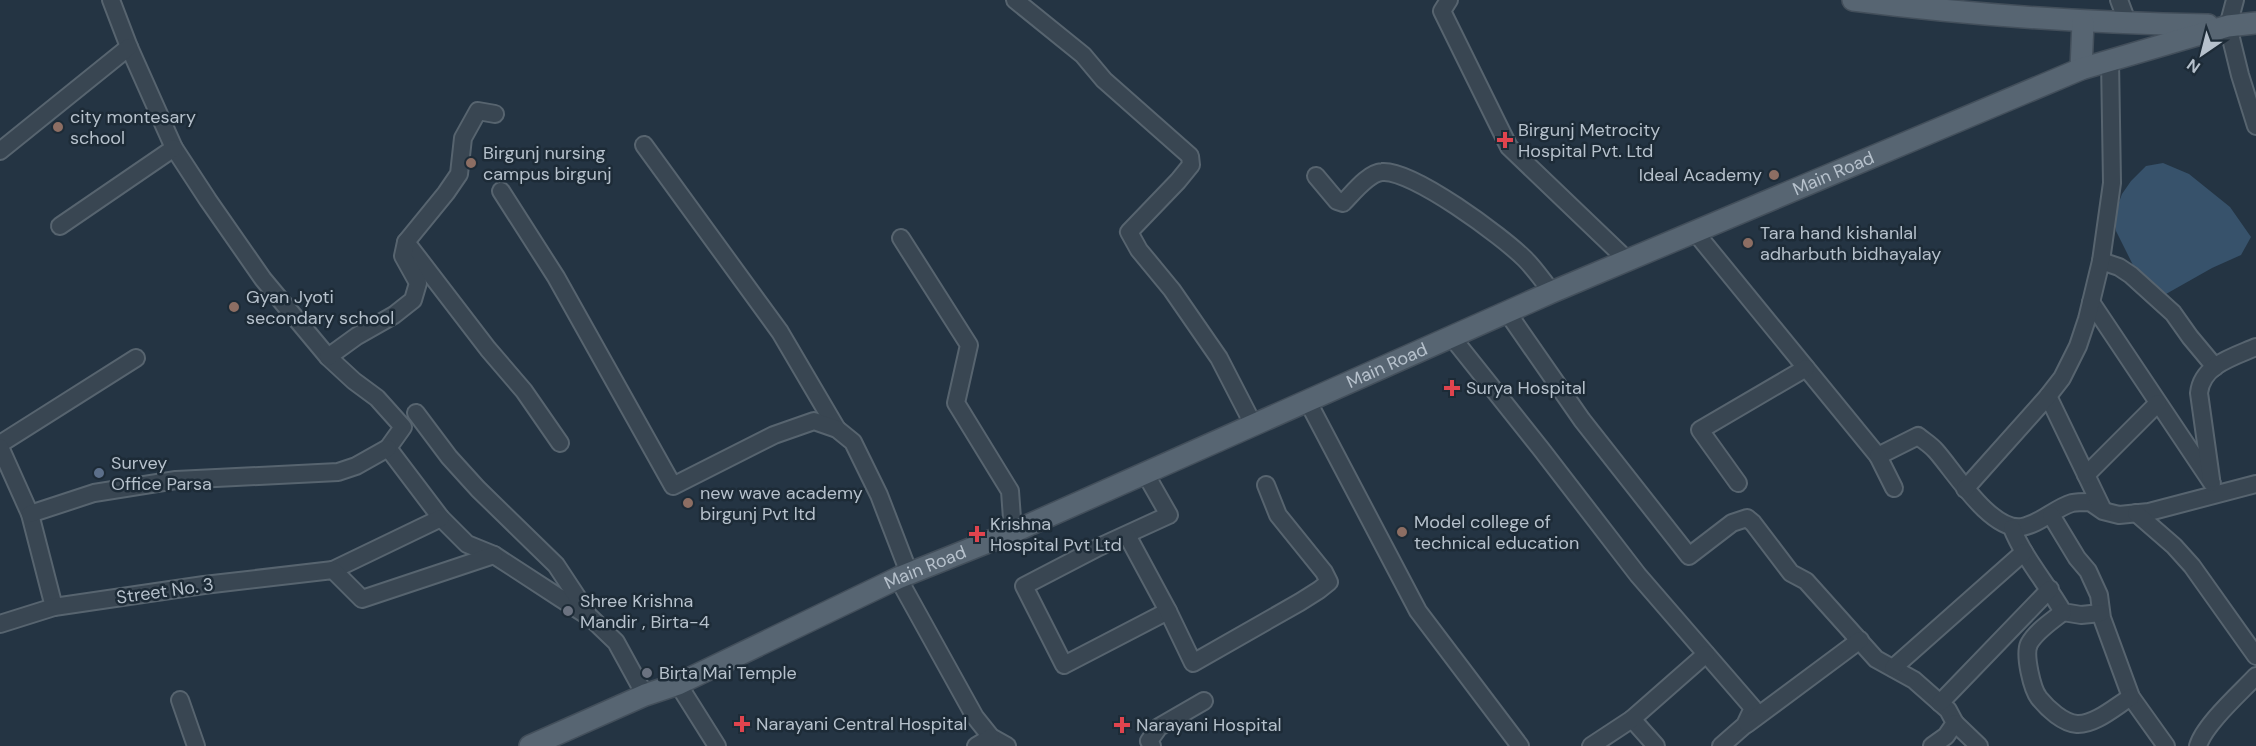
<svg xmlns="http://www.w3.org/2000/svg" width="2256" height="746" font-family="'DM Sans',sans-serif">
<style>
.water{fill:#37526b}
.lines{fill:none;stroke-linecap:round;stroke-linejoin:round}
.minor-casing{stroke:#57646f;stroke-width:20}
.major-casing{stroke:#434f5b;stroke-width:24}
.minor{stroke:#394652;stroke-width:16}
.major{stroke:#576572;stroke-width:21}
.education-dot{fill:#8d6e63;stroke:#1d2b37;stroke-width:2}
.health-dot{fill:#e0444e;stroke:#1d2b37;stroke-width:2}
.service-dot{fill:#5c6f8a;stroke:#1d2b37;stroke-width:2}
.worship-dot{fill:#6b7280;stroke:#1d2b37;stroke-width:2}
.labels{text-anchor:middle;stroke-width:5;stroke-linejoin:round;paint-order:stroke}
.poi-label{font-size:18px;fill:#b6c1cc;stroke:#1d2b37;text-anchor:start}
.street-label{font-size:18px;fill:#b6c1cc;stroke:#1d2b37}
</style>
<rect width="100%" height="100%" fill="#243443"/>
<!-- water -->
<polygon class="water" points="2163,163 2189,174 2230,207 2251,237 2241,255 2212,268 2166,294 2134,267 2116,231 2115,213 2122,194 2131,181 2146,166"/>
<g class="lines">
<!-- minor casing -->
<g class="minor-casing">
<g id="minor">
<polyline points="111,0 129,47 174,148 208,200 263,279 328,357 354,381 377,398 403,427 388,448 441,518 467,544 494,555 560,598 591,618 616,642 645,695"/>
<polyline points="1015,0 1083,55 1104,80 1190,156 1191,165 1178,181 1129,232 1139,250 1172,290 1219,358 1253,424"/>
<polyline points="1449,0 1442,11 1509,147 1627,260"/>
<polyline points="2119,0 2128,24"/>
<polyline points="2235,0 2228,26 2240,75 2256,126"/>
<polyline points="644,145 780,332 837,429"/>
<polyline points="0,151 129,47"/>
<path d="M 1316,176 L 1337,201 L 1343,203 C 1353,193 1368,173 1382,172 C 1412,169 1503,237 1525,259 C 1535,269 1543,281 1552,292"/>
<polyline points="501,191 556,277 673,486 774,435 814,421 837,429 853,442 879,495 909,573"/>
<polyline points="60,226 174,148"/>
<path d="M 1695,232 L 1878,456 L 1918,436 C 1924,441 1931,445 1936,451 C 1954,471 1991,532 2022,527 C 2040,524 2055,508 2072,503 C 2077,502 2084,502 2090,502 L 2103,511 L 2119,515 L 2149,512 L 2256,484"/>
<polyline points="901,238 969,345 956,403 1010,491 1013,532"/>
<polyline points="406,242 488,349 524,391 560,443"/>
<polyline points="2101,261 2119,267 2131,275 2173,313 2190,337 2215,367"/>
<polyline points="2091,302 2212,483"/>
<polyline points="1507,312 1582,420 1689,556 1732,523 1747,518 1753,523 1791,573 1806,581 1876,659 1914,680 1948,710 1955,723 1946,736 1932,746"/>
<polyline points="1451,336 1541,449 1638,575 1753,708 1745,725 1721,746"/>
<polyline points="328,357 357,336 394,315 413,300 418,283 403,256 406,242 446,193 459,174 463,138 478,111 495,114"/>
<polyline points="2048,396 2103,510"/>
<polyline points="1307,400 1418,611 1520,746"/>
<polyline points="416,413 449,457 478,489 556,565 587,612"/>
<polyline points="0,444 136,358"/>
<polyline points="0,447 30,514 54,607"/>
<polyline points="1878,456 1894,488"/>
<polyline points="1145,473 1169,515 1099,547 1024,586 1064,665 1168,611"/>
<polyline points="2086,475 2158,403"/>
<path d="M 2211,479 L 2199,393 C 2202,365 2233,357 2256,347"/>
<polyline points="1738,483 1700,430 1806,368"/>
<polyline points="1965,489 2048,396 2062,378 2078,346 2087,319 2101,261 2112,183 2110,60"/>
<polyline points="2136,513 2174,546 2192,566 2256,656"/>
<polyline points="30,514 94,493 176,480 338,472 356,466 388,448"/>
<polyline points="2051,515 2077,558 2088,571 2099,595 2102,618 2131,697 2166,746"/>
<path d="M 2012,528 C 2024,558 2047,584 2063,612 L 2081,615 L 2101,613"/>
<polyline points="1127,535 1168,611 1193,663 1300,602 1319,590 1329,582 1324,572 1278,515 1266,485"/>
<polyline points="333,570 441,518"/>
<polyline points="898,578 975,717 991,737 1007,746"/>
<path d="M 2063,612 C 2052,621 2036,631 2029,644 C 2024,655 2032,689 2039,698 C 2048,709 2063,723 2077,724 C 2095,725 2116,706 2131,697"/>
<polyline points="0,624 54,607 204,585 333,570 362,599 494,555"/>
<polyline points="1893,668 2024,552"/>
<polyline points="678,684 717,746"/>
<polyline points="180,700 196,746"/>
<polyline points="1940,703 2050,589"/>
<polyline points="1632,719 1656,746"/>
<polyline points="1955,723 1979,746"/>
<polyline points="1747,724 1860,640"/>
<polyline points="976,746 991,737"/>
<polyline points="1152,746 1149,741 1159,727 1204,701"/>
<polyline points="1591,746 1632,719 1706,654"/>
<path d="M 2198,746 C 2204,725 2240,693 2256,676"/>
</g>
</g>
<!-- major casing -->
<g class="major-casing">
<g id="major">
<path d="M 1853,0 C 1970,15 2089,23 2208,25"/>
<polyline points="2081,69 2083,22"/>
<path id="s1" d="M 530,746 L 645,695 L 678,684 L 898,578 L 1013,532 L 1552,292 L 2081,69 L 2228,26 L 2256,23"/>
</g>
</g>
<!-- minor -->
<use href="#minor" class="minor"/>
<!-- major -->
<use href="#major" class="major"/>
</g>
<!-- markers -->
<g class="education-dot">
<circle cx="58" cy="127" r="6"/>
<circle cx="471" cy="163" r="6"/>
<circle cx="1774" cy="175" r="6"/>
<circle cx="1748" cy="243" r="6"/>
<circle cx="234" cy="307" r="6"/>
<circle cx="688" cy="503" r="6"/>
<circle cx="1402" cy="532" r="6"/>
</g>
<g class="health-dot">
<path d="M1502 131h6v6h6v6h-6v6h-6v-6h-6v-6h6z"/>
<path d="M1449 379h6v6h6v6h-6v6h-6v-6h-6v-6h6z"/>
<path d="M974 525h6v6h6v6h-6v6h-6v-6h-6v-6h6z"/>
<path d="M739 715h6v6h6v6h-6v6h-6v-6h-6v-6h6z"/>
<path d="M1119 716h6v6h6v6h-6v6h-6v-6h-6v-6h6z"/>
</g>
<circle class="service-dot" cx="99" cy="473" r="6"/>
<g class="worship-dot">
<circle cx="568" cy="611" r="6"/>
<circle cx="647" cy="673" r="6"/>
</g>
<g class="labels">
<!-- poi labels -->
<g class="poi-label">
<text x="70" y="123">city montesary<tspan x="70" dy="21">school</tspan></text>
<text x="1518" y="136">Birgunj Metrocity<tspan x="1518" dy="21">Hospital Pvt. Ltd</tspan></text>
<text x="483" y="159">Birgunj nursing<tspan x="483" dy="21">campus birgunj</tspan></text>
<text x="1762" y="181" text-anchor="end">Ideal Academy</text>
<text x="1760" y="239">Tara hand kishanlal<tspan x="1760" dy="21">adharbuth bidhayalay</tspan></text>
<text x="246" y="303">Gyan Jyoti<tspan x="246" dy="21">secondary school</tspan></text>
<text x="1466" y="394">Surya Hospital</text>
<text x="111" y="469">Survey<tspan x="111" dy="21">Office Parsa</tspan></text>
<text x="700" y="499">new wave academy<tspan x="700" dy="21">birgunj Pvt ltd</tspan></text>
<text x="1414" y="528">Model college of<tspan x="1414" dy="21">technical education</tspan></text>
<text x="990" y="530">Krishna<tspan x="990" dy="21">Hospital Pvt Ltd</tspan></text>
<text x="580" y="607">Shree Krishna<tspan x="580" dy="21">Mandir , Birta-4</tspan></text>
<text x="659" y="679">Birta Mai Temple</text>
<text x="756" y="730">Narayani Central Hospital</text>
<text x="1136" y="731">Narayani Hospital</text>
</g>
<!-- street labels -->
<g class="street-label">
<text dy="6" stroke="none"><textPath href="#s1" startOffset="1424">Main Road</textPath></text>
<text dy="6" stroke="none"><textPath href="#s1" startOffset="938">Main Road</textPath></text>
<text dy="6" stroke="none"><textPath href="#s1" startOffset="434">Main Road</textPath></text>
<text transform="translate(165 591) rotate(-8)" y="6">Street No. 3</text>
</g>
</g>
<!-- north arrow -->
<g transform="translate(2202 54) rotate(215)" stroke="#1d2b37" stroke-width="4.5" paint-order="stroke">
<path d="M0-4.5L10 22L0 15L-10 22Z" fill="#b6c1cc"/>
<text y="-9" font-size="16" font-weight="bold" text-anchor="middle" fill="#b6c1cc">N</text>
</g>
</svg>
